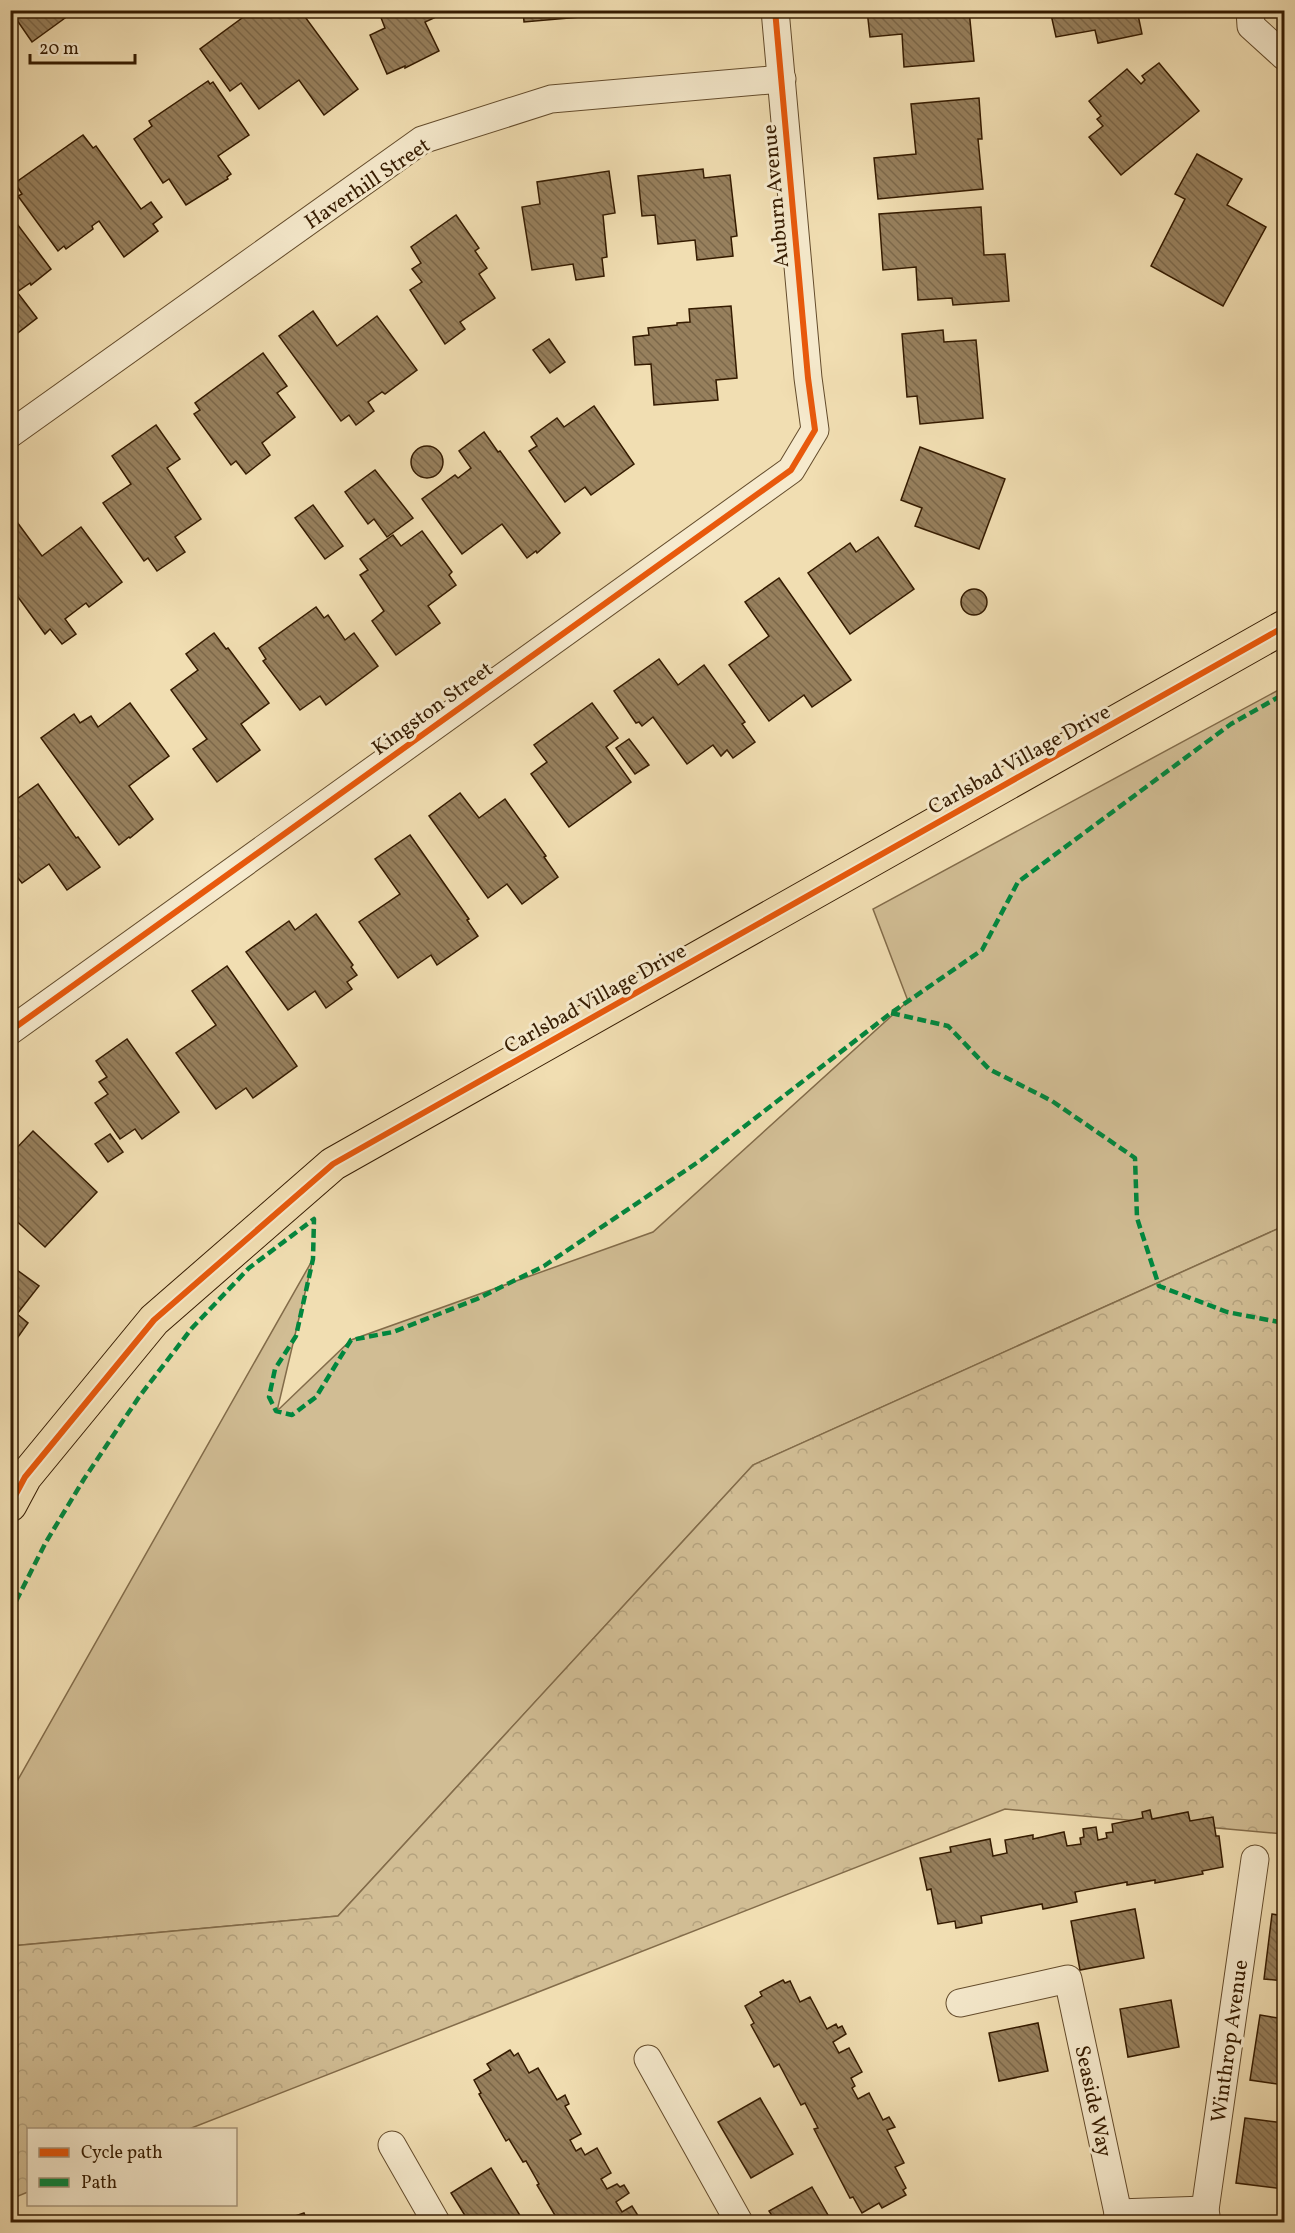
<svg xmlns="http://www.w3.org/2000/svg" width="1295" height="2233" font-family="Vollkorn,serif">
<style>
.green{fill:#d1bd94;stroke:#836c4a;stroke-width:1.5}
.forest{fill:url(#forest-crowns);stroke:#836c4a;stroke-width:1.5}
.building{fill:url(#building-back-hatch);stroke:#351b00;stroke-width:1.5}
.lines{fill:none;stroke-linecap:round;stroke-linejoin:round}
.street-casing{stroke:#644c2c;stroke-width:29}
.primary-casing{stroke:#351b00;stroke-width:35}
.street{stroke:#f6eacd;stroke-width:27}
.primary{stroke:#f1deb2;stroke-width:33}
.quiet{stroke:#00873e;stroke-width:4.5;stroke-dasharray:9 4.5;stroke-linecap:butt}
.cycleway-casing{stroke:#f6eacd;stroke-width:10}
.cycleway{stroke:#e8590c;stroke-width:6}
.labels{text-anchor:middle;stroke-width:6;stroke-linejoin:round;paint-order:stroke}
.street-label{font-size:21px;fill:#351b00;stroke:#f6eacd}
</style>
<defs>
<pattern id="forest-crowns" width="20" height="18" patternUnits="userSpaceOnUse" patternTransform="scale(1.5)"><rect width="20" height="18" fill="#d1bd94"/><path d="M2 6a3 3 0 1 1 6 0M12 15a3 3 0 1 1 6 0" fill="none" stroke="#b4a27e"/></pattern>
<pattern id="building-back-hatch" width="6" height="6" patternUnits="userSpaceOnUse" patternTransform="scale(1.5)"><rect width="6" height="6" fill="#97805d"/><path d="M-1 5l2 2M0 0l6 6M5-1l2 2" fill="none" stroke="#7c684a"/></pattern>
</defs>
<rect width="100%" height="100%" fill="#f1deb2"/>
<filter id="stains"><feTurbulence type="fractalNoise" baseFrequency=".00333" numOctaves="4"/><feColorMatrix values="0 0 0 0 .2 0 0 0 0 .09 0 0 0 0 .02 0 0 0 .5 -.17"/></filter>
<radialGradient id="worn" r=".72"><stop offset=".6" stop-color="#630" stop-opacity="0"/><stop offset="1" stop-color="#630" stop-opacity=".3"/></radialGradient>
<!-- green -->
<polygon class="green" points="1284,687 1284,1226 753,1465 338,1916 11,1946 11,1792 313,1259 277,1411 351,1340 653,1232 908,1001 873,909"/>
<!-- forest -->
<polygon class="forest" points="1284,1226 1284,1834 1005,1809 189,2129 28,2130 28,2192 11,2199 11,1946 338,1916 753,1465"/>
<!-- building -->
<g class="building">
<polygon points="10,10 76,10 32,42"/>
<polygon points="253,10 300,10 358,89 324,115 299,80 259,109 241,83 230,91 200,49"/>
<polygon points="378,10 451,10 425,22 439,51 405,68 405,66 387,74 370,35 385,28"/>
<polygon points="523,10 580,10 580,17 524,22"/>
<polygon points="867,10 969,10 974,61 904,67 902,34 870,37"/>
<polygon points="1050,10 1137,10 1142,34 1098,43 1095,30 1056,37"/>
<polygon points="1159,63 1199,111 1121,175 1089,137 1103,126 1097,119 1101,116 1089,101 1127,69 1141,84 1145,80 1142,76"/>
<polygon points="10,65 16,73 10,77"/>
<polygon points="208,81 210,84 213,82 249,135 218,156 231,174 227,177 228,179 186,205 169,179 163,183 134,139 152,126 149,121"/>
<polygon points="979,98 982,139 978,139 983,189 878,199 874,158 916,154 911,104"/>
<polygon points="83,135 93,148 96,146 141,209 151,202 162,217 153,224 158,231 124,257 99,221 92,226 93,229 66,249 64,246 58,251 18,196 22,194 15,183"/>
<polygon points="1197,154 1242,179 1227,205 1266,227 1223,306 1151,266 1185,199 1175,194"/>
<polygon points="703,169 704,178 730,175 737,236 731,237 733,256 697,260 695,240 658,244 655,215 642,216 638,176"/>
<polygon points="609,171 615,213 603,215 607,257 602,258 604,276 576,280 573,264 532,270 522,207 540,204 537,182"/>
<polygon points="981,207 984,255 1005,254 1009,301 953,305 952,298 918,300 916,267 883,270 879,214"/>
<polygon points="10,210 14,215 11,216 51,269 31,285 30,283 17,292 37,318 10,339"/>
<polygon points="456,215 479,248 475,251 487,268 479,274 495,298 460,322 465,329 445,344 410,290 422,282 412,269 421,263 411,247"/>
<polygon points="731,306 737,378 716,380 718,400 654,405 651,364 635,365 633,337 649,335 648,328 677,325 677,323 690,322 689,309"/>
<polygon points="313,311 337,346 377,316 417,370 385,394 382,392 368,402 374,411 356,425 349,415 341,421 279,336"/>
<polygon points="1284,311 1284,328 1281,325 1280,315"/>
<polygon points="943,330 944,342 976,340 983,418 920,424 917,396 907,397 902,334"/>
<polygon points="549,339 565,362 550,373 533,350"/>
<polygon points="263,353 287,386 277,393 295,417 262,443 270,455 246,474 236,461 231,465 194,414 200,410 195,403"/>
<polygon points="594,406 634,464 591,495 585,487 565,502 529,451 537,446 531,437 557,418 564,427"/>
<polygon points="156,425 180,459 167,468 201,519 175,537 185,552 157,571 148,558 144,561 103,503 131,484 112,456"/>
<polygon points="484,432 498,452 500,451 560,533 537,553 536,551 527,558 502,524 462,554 422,499 455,475 458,478 471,468 459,451"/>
<circle cx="427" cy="462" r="16"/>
<polygon points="920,447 1005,479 979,549 915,526 922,508 901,500"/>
<polygon points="375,470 413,518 387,537 374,519 368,524 345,492"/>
<polygon points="313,505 343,546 325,559 295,518"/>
<polygon points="17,522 42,556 81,527 122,582 89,607 86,603 65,619 76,634 62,644 50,629 45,634 10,586 10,527"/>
<polygon points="422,531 452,572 449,575 456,585 428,606 440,623 396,655 372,621 384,611 360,575 368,570 360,559 393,535 401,546"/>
<polygon points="878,537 914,589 850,634 808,573 850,543 856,552"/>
<polygon points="779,578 851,680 812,707 804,695 769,721 729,665 769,636 745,602"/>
<circle cx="974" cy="602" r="13"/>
<polygon points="316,607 324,618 328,615 345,640 354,633 378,666 326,705 320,696 300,710 263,661 266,659 259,648"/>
<polygon points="214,633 226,649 228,648 269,703 241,724 260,750 217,782 193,749 207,739 171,690 198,670 186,654"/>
<polygon points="659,659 678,685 704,665 745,722 742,724 755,742 733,758 727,750 721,756 713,745 687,764 653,717 642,726 639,722 636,723 614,691"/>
<polygon points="130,703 169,756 129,786 153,819 130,838 129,837 119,845 41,738 74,714 80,723 91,716 98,727"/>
<polygon points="592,703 618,738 606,747 631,782 569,827 531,774 547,762 534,745"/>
<polygon points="629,739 649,765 635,774 616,748"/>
<polygon points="38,784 76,838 78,837 100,867 67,890 49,864 22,883 10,868 10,804"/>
<polygon points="460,793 479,818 505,799 546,856 544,857 558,877 522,904 507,884 488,898 429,816"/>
<polygon points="410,835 469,919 467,920 478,936 437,965 431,955 398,978 359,922 400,894 375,859"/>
<polygon points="316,914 353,965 351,967 357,975 347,982 352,989 326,1008 315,991 288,1010 246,952 289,921 295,930"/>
<polygon points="227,966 297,1066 253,1098 246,1088 216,1109 176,1053 216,1025 192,991"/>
<polygon points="127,1039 179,1112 142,1139 135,1129 120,1139 95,1103 108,1094 99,1082 107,1077 96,1061"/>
<polygon points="33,1131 97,1192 45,1247 10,1215 10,1155"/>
<polygon points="110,1134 123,1152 108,1162 95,1144"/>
<polygon points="10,1265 39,1286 17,1314 28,1323 11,1347"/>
<polygon points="1150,1810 1152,1819 1188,1812 1190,1821 1213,1817 1216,1836 1219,1836 1223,1867 1202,1871 1203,1874 1155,1883 1155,1880 1127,1885 1127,1882 1075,1892 1077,1902 1043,1909 1042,1904 981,1916 982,1923 956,1928 955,1921 938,1924 931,1889 927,1890 920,1858 951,1852 950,1847 990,1839 993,1856 1007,1853 1005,1840 1033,1835 1033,1839 1064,1832 1067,1846 1081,1844 1080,1838 1084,1837 1083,1829 1096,1827 1098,1840 1107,1838 1106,1833 1113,1832 1112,1824 1143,1818 1142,1812"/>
<polygon points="1135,1909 1144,1958 1080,1970 1071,1921"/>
<polygon points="1272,1914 1284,1916 1284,1981 1264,1979"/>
<polygon points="783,1980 785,1983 790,1981 800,2002 810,1997 827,2029 836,2024 838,2028 842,2026 846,2034 833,2042 839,2053 849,2048 862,2072 851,2078 855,2086 852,2088 858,2099 869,2093 883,2120 889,2117 895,2127 887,2130 904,2163 895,2167 906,2188 903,2190 906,2195 882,2208 879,2203 862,2213 853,2197 850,2198 814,2129 818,2128 805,2103 801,2105 779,2064 774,2067 751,2025 754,2023 745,2006 762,1996 760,1992"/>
<polygon points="1171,2000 1179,2047 1128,2057 1120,2009"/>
<polygon points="1260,2015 1284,2019 1284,2085 1250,2080"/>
<polygon points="1038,2023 1048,2071 999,2081 989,2033"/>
<polygon points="510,2050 514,2056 518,2053 529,2073 538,2068 557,2100 565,2095 569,2104 565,2106 581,2134 570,2140 576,2151 581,2148 585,2155 597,2148 611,2173 601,2179 607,2189 617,2184 620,2187 624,2185 629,2193 616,2202 622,2212 632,2206 642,2222 559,2222 537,2185 539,2184 526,2161 523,2162 509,2139 506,2141 479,2094 481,2093 474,2080 491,2070 487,2064"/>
<polygon points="760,2098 793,2154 751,2178 718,2122"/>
<polygon points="1245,2118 1284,2123 1284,2189 1236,2183"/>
<polygon points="491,2168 524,2222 469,2222 451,2193"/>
<polygon points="812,2187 832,2222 776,2222 769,2211"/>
<polygon points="304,2213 306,2218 310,2217 312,2222 278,2222"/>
</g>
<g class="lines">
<!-- street casing -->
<g class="street-casing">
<g id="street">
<polyline points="1250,10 1251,26 1284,56"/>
<polyline points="10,434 422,140 551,99 782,79"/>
<polyline points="10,1031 791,470 815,430 808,378 775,10"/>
<polyline points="960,2003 1068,1979 1118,2213 1117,2222"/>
<polyline points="648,2059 739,2222"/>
<polyline points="392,2145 436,2222"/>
<polyline points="1118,2213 1205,2210"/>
<polyline points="1207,2222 1205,2210 1255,1859"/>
</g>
</g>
<!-- primary casing -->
<g class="primary-casing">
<polyline id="primary" points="10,1505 25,1477 154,1320 333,1164 1284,627"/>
</g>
<!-- street -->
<use href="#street" class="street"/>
<!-- primary -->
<use href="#primary" class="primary"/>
<!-- quiet -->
<g class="quiet">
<polyline points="891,1013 948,1026 989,1069 1052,1101 1135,1158 1137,1218 1159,1286 1227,1312 1284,1323"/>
<polyline points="10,1613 46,1542 84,1479 139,1397 192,1328 249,1268 314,1219 313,1259 296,1336 275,1369 269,1397 276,1411 292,1415 316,1397 351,1340 393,1332 477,1299 544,1266 701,1160 891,1013 982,950 1018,882 1231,724 1284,694"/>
</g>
<!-- cycleway casing -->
<g class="cycleway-casing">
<g id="cycleway">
<polyline points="10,1031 791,470 815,430 808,378 775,10"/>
<polyline points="10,1505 25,1477 154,1320 333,1164 1284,627"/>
</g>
</g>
<!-- cycleway -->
<use href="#cycleway" class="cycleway"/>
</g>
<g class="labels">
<!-- street labels -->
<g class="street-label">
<text transform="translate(367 183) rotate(-34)" y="7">Haverhill Street</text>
<text transform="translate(775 196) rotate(-95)" y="7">Auburn Avenue</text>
<text transform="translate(432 708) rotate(-36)" y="7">Kingston Street</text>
<text transform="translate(1019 759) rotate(-29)" y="7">Carlsbad Village Drive</text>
<text transform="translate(595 998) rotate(-29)" y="7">Carlsbad Village Drive</text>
<text transform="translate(1229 2041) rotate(-82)" y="7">Winthrop Avenue</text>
<text transform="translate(1094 2101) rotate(78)" y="7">Seaside Way</text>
</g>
</g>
<!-- margin -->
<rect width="1295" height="2233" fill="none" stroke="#f1deb2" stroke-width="36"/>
<rect x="12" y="12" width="1271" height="2209" fill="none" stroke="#351b00" stroke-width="3"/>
<rect x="18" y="18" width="1259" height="2197" fill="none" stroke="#351b00" stroke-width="1.5"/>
<!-- legend -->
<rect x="27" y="2128" width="210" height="78" fill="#f6eacd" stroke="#a9977b" stroke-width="1.5"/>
<rect x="39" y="2148" width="30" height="9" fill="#e8590c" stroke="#a9977b" stroke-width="1.5"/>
<text x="81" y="2158" font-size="18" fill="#351b00">Cycle path</text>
<rect x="39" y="2178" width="30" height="9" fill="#00873e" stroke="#a9977b" stroke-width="1.5"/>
<text x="81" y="2188" font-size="18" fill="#351b00">Path</text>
<!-- scale -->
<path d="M30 54v9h105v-9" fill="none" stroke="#351b00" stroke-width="3"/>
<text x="39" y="54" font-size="18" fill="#351b00" stroke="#f6eacd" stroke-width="4.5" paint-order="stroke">20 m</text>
<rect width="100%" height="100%" filter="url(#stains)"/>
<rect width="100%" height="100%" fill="url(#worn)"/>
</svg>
